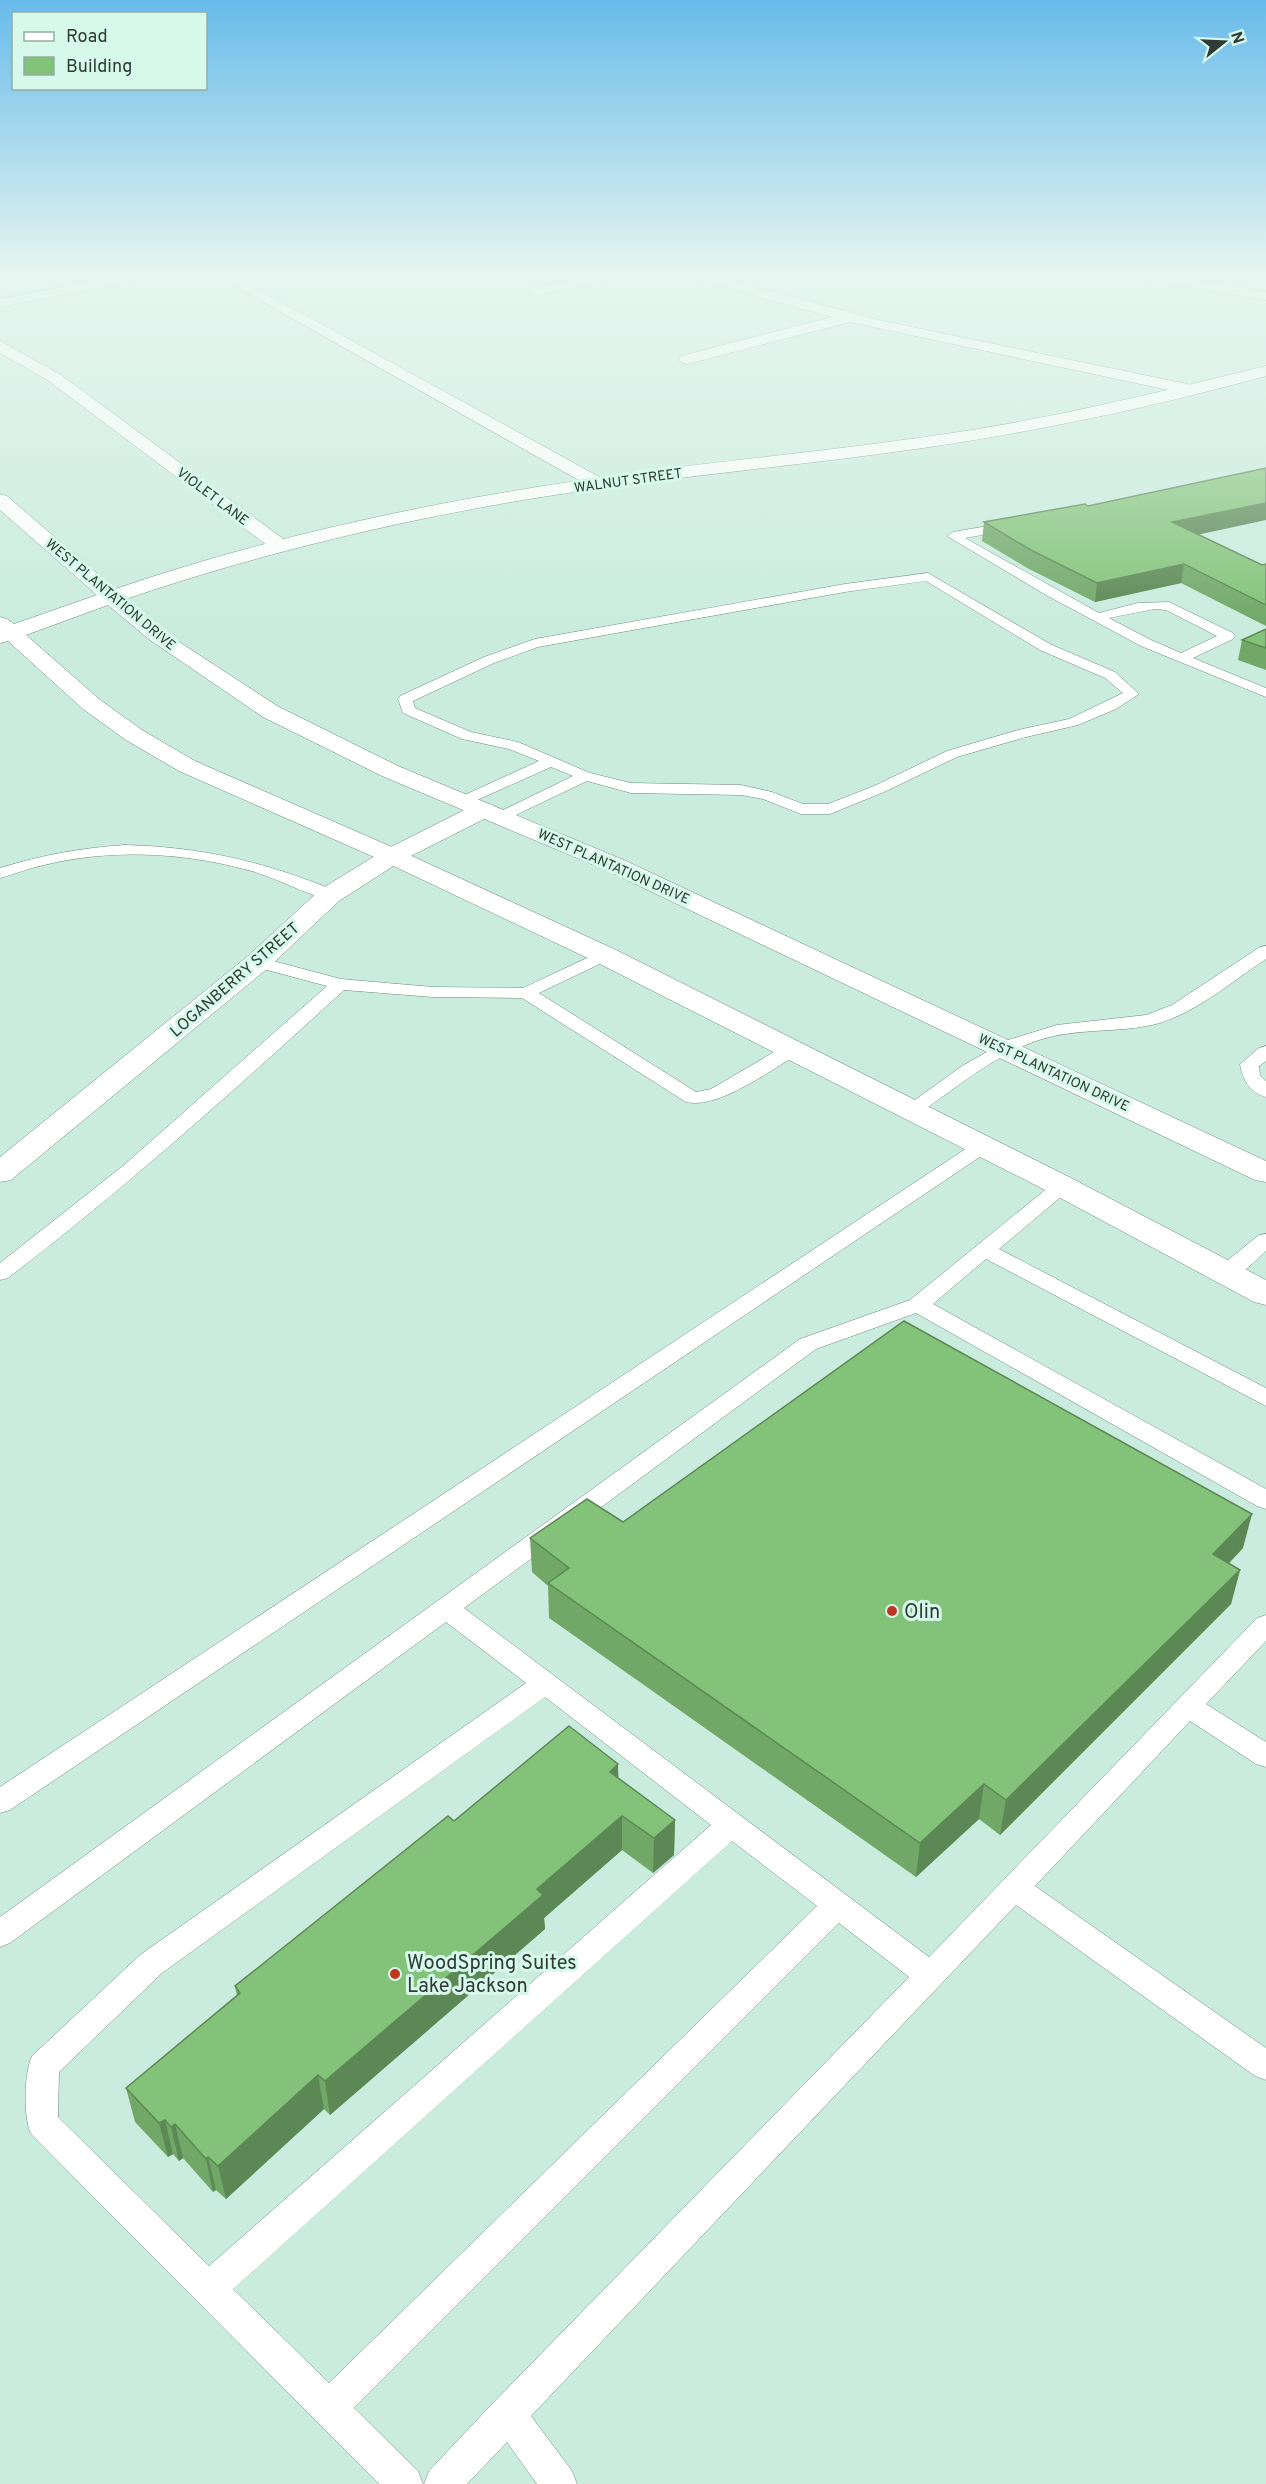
<svg xmlns="http://www.w3.org/2000/svg" width="1266" height="2484" font-family="Overpass,sans-serif">
<style>
.lines{fill:none;stroke-linecap:round;stroke-linejoin:round}
.lane-casing{stroke:#6c8a7e;stroke-width:1}
.street-casing{stroke:#6c8a7e;stroke-width:1}
.secondary-casing{stroke:#6c8a7e;stroke-width:1}
.lane{fill:#fff;fill-rule:evenodd}
.street{fill:#fff;fill-rule:evenodd}
.secondary{fill:#fff;fill-rule:evenodd}
.wall{fill:#71a868}
.shaded-wall{fill:#5c8855}
.building{fill:#83c379;stroke:#5c8855;stroke-width:1.5}
.poi-dot{fill:#c13521;stroke:#d7f9eb;stroke-width:2}
.labels{text-anchor:middle;stroke-width:6;stroke-linejoin:round;paint-order:stroke}
.far-street-label{font-size:14px;fill:#2e3b36;stroke:#d7f9eb}
.street-label{font-size:16px;fill:#2e3b36;stroke:#d7f9eb}
.near-poi-label{font-size:20px;fill:#2e3b36;stroke:#d7f9eb;text-anchor:start}
</style>
<rect width="100%" height="100%" fill="#caecde"/>
<g class="lines">
<!-- lane casing -->
<g class="lane-casing">
<g id="lane">
<path d="M 1012,522 L 1018,526 L 1016,529 L 965,538 L 1099,613 L 1138,603 L 1169,602 L 1233,633 L 1235,636 L 1233,639 L 1193,658 L 1266,688 L 1266,697 L 1141,646 L 1046,595 L 947,536 L 953,532 ZM 1155,609 L 1166,610 L 1217,636 L 1181,653 L 1151,640 L 1109,618 Z"/>
<path d="M 928,573 L 1050,644 L 1115,672 L 1139,694 L 1116,709 L 1078,725 L 1026,737 L 957,757 L 884,792 L 830,814 L 801,814 L 763,799 L 741,795 L 631,793 L 587,781 L 501,822 L 493,817 L 495,814 L 573,776 L 551,767 L 468,804 L 458,804 L 455,801 L 458,798 L 539,761 L 509,749 L 462,739 L 403,713 L 398,699 L 400,696 L 484,657 L 535,639 L 845,584 ZM 926,581 L 1040,650 L 1105,678 L 1123,693 L 1069,719 L 1018,730 L 947,751 L 874,786 L 828,804 L 803,804 L 772,792 L 741,785 L 631,783 L 590,773 L 518,742 L 471,732 L 415,708 L 413,701 L 494,663 L 538,647 L 845,592 Z"/>
<path d="M 125,845 C 202,847 265,862 336,891 L 338,895 L 330,900 C 301,893 274,876 244,869 C 179,852 109,849 44,865 C 29,868 15,874 0,878 L 0,868 C 42,855 81,848 125,845 Z"/>
<path d="M 1266,946 L 1266,959 C 1231,982 1194,1015 1152,1025 C 1115,1033 1075,1028 1039,1040 C 994,1055 956,1088 918,1114 L 904,1114 L 901,1110 L 962,1066 L 1008,1040 L 1057,1025 L 1146,1015 L 1172,1005 L 1260,947 Z"/>
<path d="M 604,950 L 610,951 L 613,955 L 610,959 L 539,993 L 696,1092 L 711,1089 L 786,1045 L 800,1045 L 802,1049 L 800,1053 C 772,1069 718,1110 686,1102 L 522,998 L 433,997 L 344,990 C 235,1090 125,1188 8,1278 L 0,1280 L 0,1263 L 124,1165 L 327,986 L 252,966 L 249,962 L 252,958 L 258,957 L 341,979 L 363,981 L 433,987 L 523,988 Z"/>
<path d="M 1266,1046 L 1266,1061 L 1259,1066 L 1260,1075 L 1266,1081 L 1266,1097 C 1250,1093 1242,1079 1240,1064 L 1259,1048 Z"/>
<polygon points="983,1140 990,1142 993,1146 990,1150 10,1810 0,1813 0,1787 976,1142"/>
<path d="M 1062,1180 L 1069,1182 L 1072,1186 L 1069,1190 L 999,1249 L 1266,1388 L 1266,1406 L 986,1259 L 933,1304 L 1266,1489 L 1266,1509 L 1257,1506 L 916,1313 L 816,1349 L 464,1608 L 929,1957 L 1257,1618 L 1266,1615 L 1266,1641 L 1206,1704 L 1266,1742 L 1266,1767 L 1256,1764 L 1190,1721 L 1035,1886 L 1266,2048 L 1266,2080 L 1255,2076 L 1016,1905 L 531,2416 L 572,2471 L 577,2484 L 537,2484 L 507,2442 L 467,2484 L 424,2484 L 429,2471 L 495,2401 L 909,1977 L 839,1923 L 354,2408 L 418,2471 L 423,2484 L 379,2484 L 31,2134 C 23,2116 24,2074 32,2056 L 140,1955 L 526,1683 L 446,1622 L 10,1943 L 0,1947 L 0,1917 L 800,1339 L 910,1300 L 1055,1182 ZM 545,1697 L 711,1825 L 209,2266 L 58,2117 L 59,2072 L 162,1973 ZM 732,1841 L 817,1906 L 329,2383 L 233,2289 Z"/>
<path d="M 1266,1234 L 1266,1251 C 1253,1262 1237,1283 1218,1278 L 1215,1273 L 1218,1268 L 1259,1235 Z"/>
</g>
</g>
<!-- street casing -->
<g class="street-casing">
<g id="street">
<polygon points="118,276 145,276 138,280 0,307 0,299"/>
<polygon points="217,276 234,276 603,479 606,483 603,487 591,487"/>
<polygon points="589,276 615,276 608,280 537,295 530,291 532,288"/>
<polygon points="692,276 713,276 883,321 1192,385 1200,390 1192,395 850,322 687,364 681,362 679,359 681,356 832,317 694,279"/>
<polygon points="1141,276 1172,276 1266,292 1266,300 1148,280"/>
<polygon points="0,341 61,375 286,541 289,545 286,549 272,549 49,381 0,353"/>
<polygon points="483,803 492,805 495,810 492,815 401,861 339,901 268,968 11,1180 0,1182 0,1157 248,956 321,889 383,851 474,805"/>
</g>
</g>
<!-- secondary casing -->
<g class="secondary-casing">
<path id="secondary" d="M 1266,366 L 1266,376 C 1153,407 1039,431 923,448 C 790,467 656,478 523,500 C 388,523 255,555 126,599 L 164,632 L 279,707 L 398,766 L 626,861 L 1266,1161 L 1266,1182 L 1255,1180 L 608,871 L 382,776 L 263,717 L 150,640 L 108,605 L 26,635 L 99,699 L 142,730 L 195,761 L 401,851 L 614,949 L 1073,1179 L 1266,1280 L 1266,1305 L 1254,1302 L 1051,1193 L 594,961 L 383,861 L 179,771 L 126,740 L 83,709 L 8,641 L 0,643 L 0,617 L 7,619 L 14,624 L 97,595 L 0,510 L 0,494 L 7,496 L 115,589 C 271,536 434,501 597,478 C 722,460 847,450 972,430 C 1071,414 1168,390 1266,366 Z"/>
</g>
<!-- lane -->
<use href="#lane" class="lane"/>
<!-- street -->
<use href="#street" class="street"/>
<!-- secondary -->
<use href="#secondary" class="secondary"/>
</g>
<!-- wall -->
<g class="wall">
<polygon points="1088,506 1198,535 1262,565 1266,564 1266,626 1181,583 1095,602 1029,569 982,541 984,522"/>
<polygon points="1266,629 1266,670 1238,660 1242,640"/>
<polygon points="623,1522 1243,1548 1229,1563 1240,1570 1231,1604 1000,1835 979,1819 916,1877 549,1618 548,1586 532,1572 530,1538"/>
<polygon points="618,1778 675,1820 674,1855 653,1873 622,1850 544,1918 545,1929 330,2115 324,2109 226,2199 216,2190 213,2192 183,2158 179,2161 173,2154 168,2157 135,2122 126,2088 237,1996 235,1986 454,1821"/>
</g>
<!-- shaded-wall -->
<g class="shaded-wall">
<polygon points="1266,503 1266,520 1169,541 1172,522"/>
<polygon points="1184,564 1181,583 1095,602 1097,583"/>
<polygon points="1252,1514 1243,1548 1205,1589 1213,1554"/>
<polygon points="1240,1570 1231,1604 1000,1835 1006,1800"/>
<polygon points="618,1764 619,1799 610,1772"/>
<polygon points="984,1784 979,1819 916,1877 920,1843"/>
<polygon points="622,1816 622,1850 544,1918 545,1929 330,2115 325,2081 537,1889"/>
<polygon points="675,1820 674,1855 653,1873 654,1838"/>
<polygon points="318,2075 324,2109 226,2199 218,2166"/>
<polygon points="165,2120 173,2154 168,2157 159,2123"/>
<polygon points="175,2124 183,2158 179,2161 171,2127"/>
<polygon points="208,2157 216,2190 213,2192 206,2159"/>
</g>
<!-- building -->
<g class="building">
<polygon points="1266,468 1266,503 1172,522 1262,565 1266,564 1266,605 1184,564 1097,583 1031,550 984,522 1085,504 1088,506"/>
<polygon points="1266,629 1266,648 1242,640"/>
<polygon points="904,1321 1252,1514 1213,1554 1240,1570 1006,1800 984,1784 920,1843 548,1583 569,1568 530,1538 587,1499 623,1522"/>
<polygon points="569,1726 618,1764 610,1772 675,1820 654,1838 622,1816 537,1889 543,1895 325,2081 318,2075 218,2166 208,2157 206,2159 175,2124 171,2127 165,2120 159,2123 126,2088 240,1993 235,1986 448,1816 454,1821"/>
</g>
<!-- sky -->
<linearGradient id="sky" x2="0" y2="1"><stop stop-color="#68bbea"/><stop offset="0.44" stop-color="#e7f6f0"/><stop offset="1" stop-color="#e7f6f0" stop-opacity="0"/></linearGradient>
<rect width="1266" height="623" fill="url(#sky)"/>
<!-- markers -->
<g class="poi-dot">
<circle cx="892" cy="1611" r="6"/>
<circle cx="395" cy="1974" r="6"/>
</g>
<g class="labels">
<!-- far-street labels -->
<g class="far-street-label">
<text transform="translate(628 480) rotate(-8)" y="5">WALNUT STREET</text>
<text transform="translate(213 496) rotate(37)" y="5">VIOLET LANE</text>
<text transform="translate(111 594) rotate(40)" y="5">WEST PLANTATION DRIVE</text>
<text transform="translate(614 866) rotate(24)" y="5">WEST PLANTATION DRIVE</text>
<text transform="translate(1054 1072) rotate(25)" y="5">WEST PLANTATION DRIVE</text>
</g>
<!-- street labels -->
<g class="street-label">
<text transform="translate(234 979) rotate(-41)" y="6">LOGANBERRY STREET</text>
</g>
<!-- near-poi labels -->
<g class="near-poi-label">
<text x="904" y="1618">Olin</text>
<text x="407" y="1969">WoodSpring Suites<tspan x="407" dy="23">Lake Jackson</tspan></text>
</g>
</g>
<!-- legend -->
<rect x="12" y="12" width="195" height="78" fill="#d7f9eb" stroke="#93ada3" stroke-width="1.5"/>
<rect x="24" y="32" width="30" height="9" fill="#ffffff" stroke="#93ada3" stroke-width="1.5"/>
<text x="66" y="42" font-size="18" fill="#2e3b36">Road</text>
<rect x="24" y="57" width="30" height="18" fill="#83c379" stroke="#93ada3" stroke-width="1.5"/>
<text x="66" y="72" font-size="18" fill="#2e3b36">Building</text>
<!-- north arrow -->
<g transform="translate(1224 42) rotate(72)" stroke="#d7f9eb" stroke-width="4.5" paint-order="stroke">
<path d="M0-4.5L10 22L0 15L-10 22Z" fill="#2e3b36"/>
<text y="-9" font-size="16" font-weight="bold" text-anchor="middle" fill="#2e3b36">N</text>
</g>
</svg>
